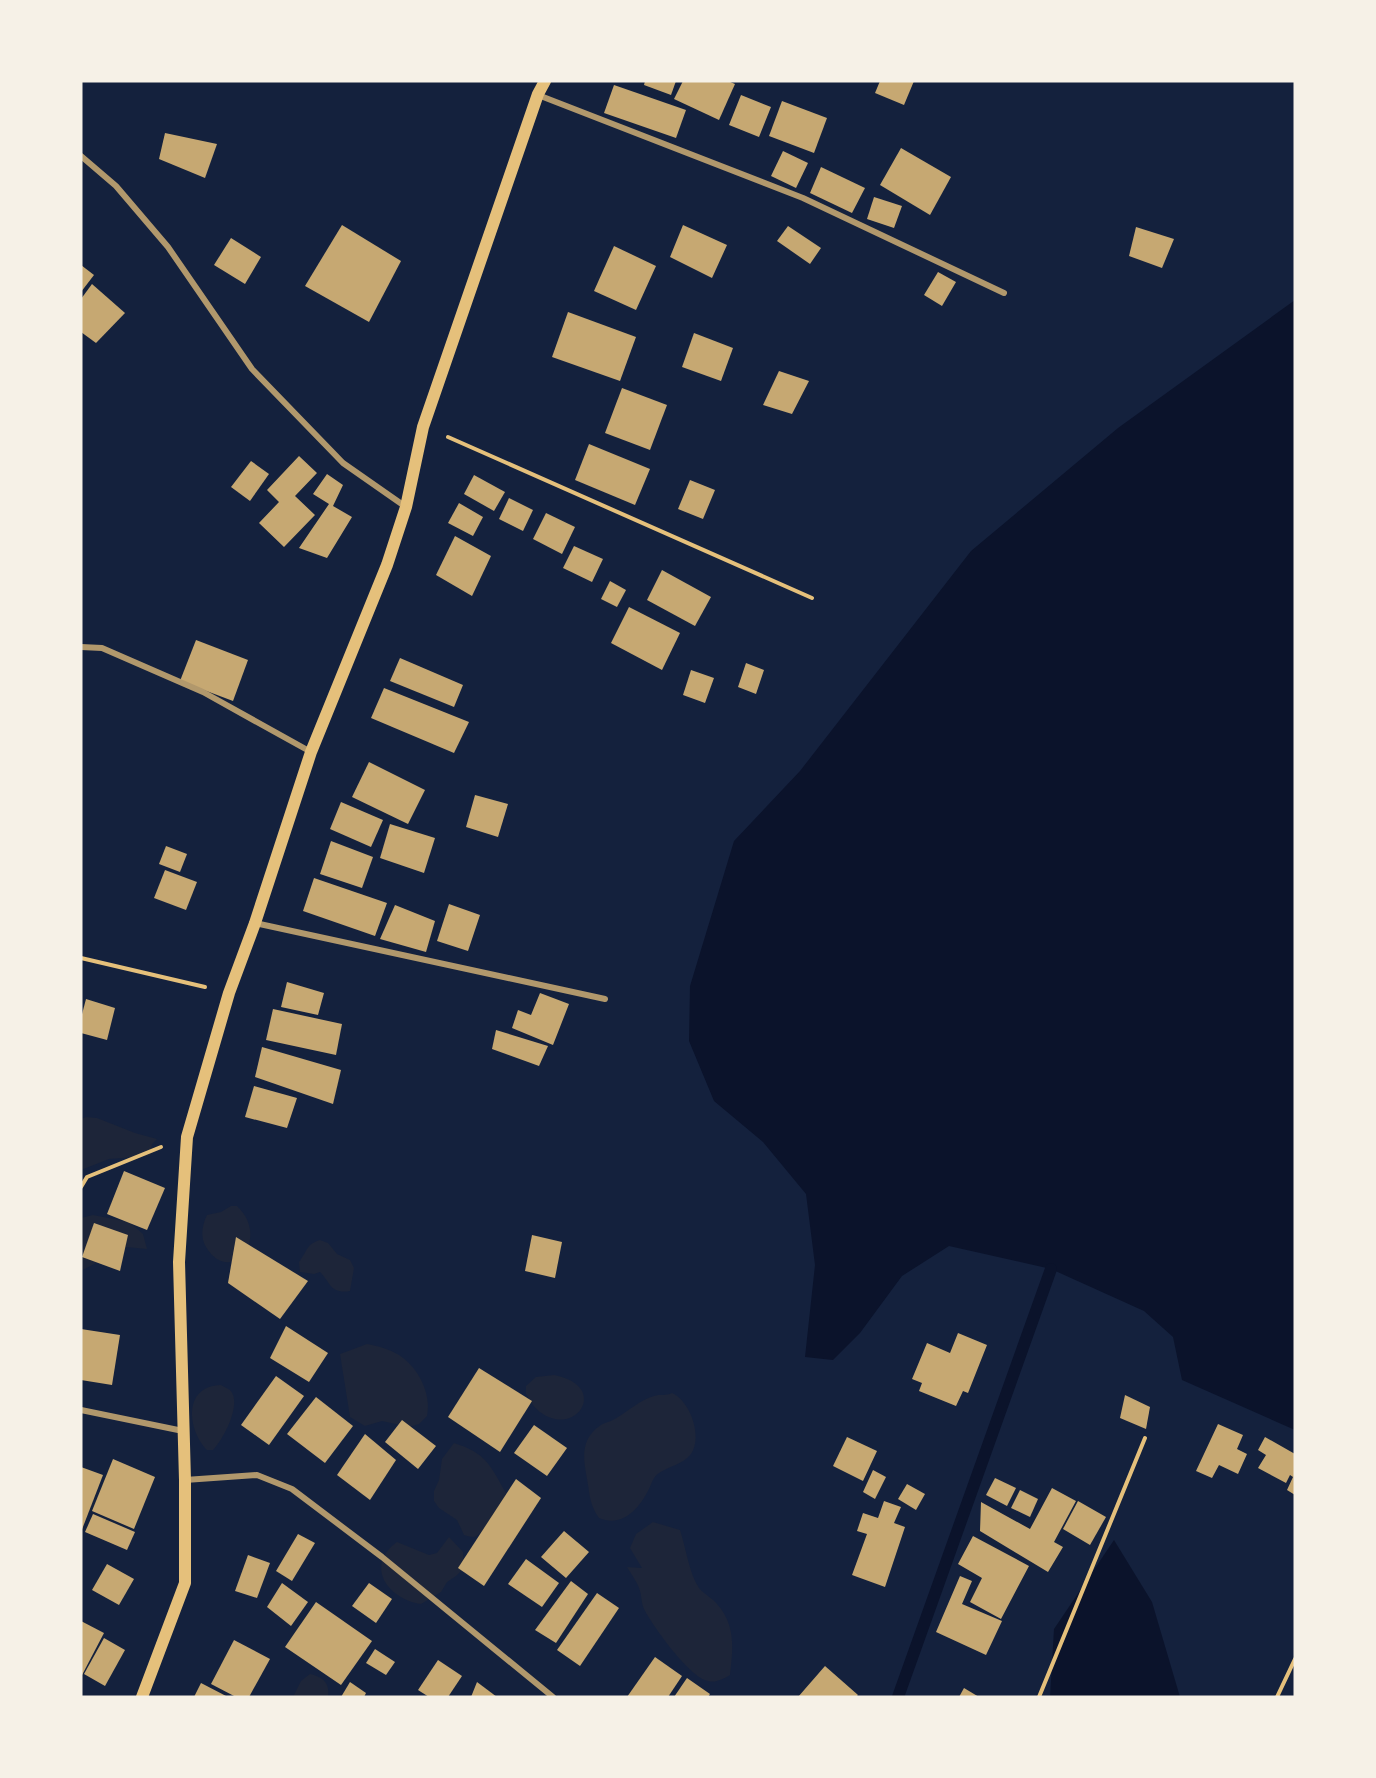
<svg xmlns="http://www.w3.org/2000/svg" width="1376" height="1778" font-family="Roboto,sans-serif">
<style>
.green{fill:#1d2539}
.water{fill:#0b132b}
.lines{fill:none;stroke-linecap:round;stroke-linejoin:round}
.stream{stroke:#0b132b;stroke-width:12}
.building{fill:#c6a872}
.path{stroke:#e5c07b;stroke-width:4}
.minor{stroke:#b1986c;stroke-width:6}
.secondary{stroke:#e5c07b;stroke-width:12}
</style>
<rect width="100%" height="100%" fill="#14213d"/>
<!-- green -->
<g class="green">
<polygon points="86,1117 97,1118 135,1133 157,1139 152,1144 150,1156 109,1159 81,1170 81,1119"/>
<path d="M 231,1206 L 237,1206 C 272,1239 230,1287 206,1247 C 200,1237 202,1225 207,1215 L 221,1212 Z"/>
<polygon points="93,1215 129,1222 143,1234 147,1249 126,1247 81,1271 81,1218"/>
<path d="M 320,1240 L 328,1243 L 337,1254 L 350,1260 L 354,1268 L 350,1291 C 330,1294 331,1283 320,1272 L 314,1274 L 300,1272 L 299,1262 C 307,1252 306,1244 320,1240 Z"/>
<path d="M 367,1344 C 378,1346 389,1349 399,1355 C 418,1367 432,1394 427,1416 L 419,1424 L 409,1427 L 382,1421 L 365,1426 L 350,1417 L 340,1354 Z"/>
<path d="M 554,1375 C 611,1386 576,1439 540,1412 C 534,1408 530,1400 526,1394 L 526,1386 L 536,1377 Z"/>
<path d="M 221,1385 C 222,1386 229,1389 230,1390 C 243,1403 223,1440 213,1450 L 207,1450 C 187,1429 183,1386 221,1385 Z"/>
<path d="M 672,1393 C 690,1401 703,1436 691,1454 C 682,1465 669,1466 659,1473 C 653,1477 652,1483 649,1489 C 639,1509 622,1528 599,1518 C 589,1503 590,1495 587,1479 C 583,1458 580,1439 601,1425 C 606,1422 613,1421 618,1417 C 630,1410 640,1400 654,1396 C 660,1394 666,1396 672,1393 Z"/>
<path d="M 454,1443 C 486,1453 490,1465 506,1493 C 502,1502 484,1535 474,1537 C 471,1537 467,1536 464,1535 L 457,1520 L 439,1508 L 434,1501 L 434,1491 L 439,1480 L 442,1459 Z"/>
<path d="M 653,1522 L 680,1530 C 686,1548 689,1573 699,1588 C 704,1594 712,1598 717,1604 C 736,1625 733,1649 730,1675 C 723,1679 716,1683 708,1681 C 690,1678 652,1625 644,1609 C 641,1602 642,1598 640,1591 C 638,1583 631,1574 627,1567 L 642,1568 L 630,1548 L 636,1534 Z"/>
<path d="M 449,1537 L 463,1552 L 464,1568 L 456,1576 L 447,1582 L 441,1592 L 421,1604 C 388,1599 364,1566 397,1542 L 429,1555 L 437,1553 Z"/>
<path d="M 310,1674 C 323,1677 330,1683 328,1697 L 293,1697 L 301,1681 Z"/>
</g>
<!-- water -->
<g class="water">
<polygon points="1295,300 1295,1430 1182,1380 1173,1337 1144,1311 1051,1269 949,1246 902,1276 860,1333 833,1360 805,1357 815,1265 806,1194 763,1142 714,1101 689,1041 690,986 734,841 800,771 971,551 1118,428"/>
<polygon points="1114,1540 1152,1602 1180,1697 1050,1697 1054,1629"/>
</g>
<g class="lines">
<!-- stream -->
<polyline class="stream" points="898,1697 1051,1269"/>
</g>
<!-- building -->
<g class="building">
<polygon points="645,81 676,81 671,95 644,85"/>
<polygon points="683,81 728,81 735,84 719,120 674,99"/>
<polygon points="880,81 914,81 904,105 875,93"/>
<polygon points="614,85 686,110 676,138 604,113"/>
<polygon points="741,95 771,107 759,137 729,125"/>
<polygon points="782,101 827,118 814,153 769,136"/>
<polygon points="165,133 217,144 205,178 159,159"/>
<polygon points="901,148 951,177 930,215 880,185"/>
<polygon points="783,151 808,163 796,188 771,176"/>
<polygon points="821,167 865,188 852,213 810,193"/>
<polygon points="874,197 902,206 894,228 867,219"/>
<polygon points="342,225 401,261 369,322 305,286"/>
<polygon points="683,225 727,245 712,278 670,257"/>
<polygon points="788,226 821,248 810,264 777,241"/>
<polygon points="1136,227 1174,239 1162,268 1129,256"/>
<polygon points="231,238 261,257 245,284 214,265"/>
<polygon points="614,246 656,266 636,310 594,291"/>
<polygon points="81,265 94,275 81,292"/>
<polygon points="938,272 956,282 942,306 924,295"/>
<polygon points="92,284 125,313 96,343 81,332 81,299"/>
<polygon points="568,312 636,337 620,381 552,357"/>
<polygon points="694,333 733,348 721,381 682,367"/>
<polygon points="779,371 809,381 792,414 763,405"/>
<polygon points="622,388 667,405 650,450 605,433"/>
<polygon points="589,444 650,469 635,505 575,480"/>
<polygon points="299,456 317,473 295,496 315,515 284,547 259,523 279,502 267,490"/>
<polygon points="251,461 269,474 250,501 231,487"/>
<polygon points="327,474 343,485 333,506 352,517 327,558 299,548 329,504 313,494"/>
<polygon points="474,475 505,492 494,511 464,494"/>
<polygon points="690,480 715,490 703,519 678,509"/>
<polygon points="509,498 533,510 523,531 499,519"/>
<polygon points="459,503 483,517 473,536 448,523"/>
<polygon points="546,513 575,527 562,554 533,539"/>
<polygon points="455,536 491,556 472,596 436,575"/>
<polygon points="574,546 603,559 592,582 563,568"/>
<polygon points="662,570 711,597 695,626 647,600"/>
<polygon points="610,581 626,590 617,607 601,599"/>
<polygon points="629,607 680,633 662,670 611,643"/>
<polygon points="196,640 248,660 233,701 180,681"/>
<polygon points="400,658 463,685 454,707 390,681"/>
<polygon points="746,663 764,670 756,694 738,687"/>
<polygon points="691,670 714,678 705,703 683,695"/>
<polygon points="384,688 469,722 454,753 371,718"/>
<polygon points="369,762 425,790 408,824 352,797"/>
<polygon points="475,795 508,804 498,837 466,827"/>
<polygon points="341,802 383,820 371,847 330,829"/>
<polygon points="390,824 435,838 424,873 380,858"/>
<polygon points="331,841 373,857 362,888 320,874"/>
<polygon points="166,846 187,854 180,872 159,864"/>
<polygon points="165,870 197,882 186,910 154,898"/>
<polygon points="314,878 387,903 375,936 303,911"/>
<polygon points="449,904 480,915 468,951 437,941"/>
<polygon points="395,905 435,921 426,952 380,939"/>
<polygon points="287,982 324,993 318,1015 281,1007"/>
<polygon points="540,993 569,1004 553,1045 512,1028 518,1010 531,1015"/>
<polygon points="86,999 115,1008 107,1040 81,1033 81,1018"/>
<polygon points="273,1009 342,1024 336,1055 266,1040"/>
<polygon points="496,1030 548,1046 539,1066 492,1049"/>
<polygon points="262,1047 341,1070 333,1104 255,1077"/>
<polygon points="254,1086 297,1098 287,1128 245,1117"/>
<polygon points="124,1171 165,1188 147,1230 107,1214"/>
<polygon points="94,1223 128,1235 120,1271 82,1257"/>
<polygon points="532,1235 562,1242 555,1278 525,1271"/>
<polygon points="236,1237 308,1281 280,1319 228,1283"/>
<polygon points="286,1326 328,1353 309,1382 270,1358"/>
<polygon points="81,1329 120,1335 112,1385 81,1380"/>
<polygon points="958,1333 987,1345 968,1393 963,1391 956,1406 919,1391 922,1383 912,1379 927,1343 950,1353"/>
<polygon points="479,1368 532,1401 500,1452 448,1417"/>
<polygon points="276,1376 304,1396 269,1445 241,1425"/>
<polygon points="1125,1395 1150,1407 1146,1429 1120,1418"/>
<polygon points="316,1397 353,1426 325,1463 287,1434"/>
<polygon points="402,1420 436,1446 418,1469 385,1442"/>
<polygon points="1218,1424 1243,1435 1237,1449 1247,1454 1238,1474 1219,1465 1212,1478 1196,1471"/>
<polygon points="534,1425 567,1448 547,1476 514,1453"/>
<polygon points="365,1434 396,1460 370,1500 337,1475"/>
<polygon points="847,1437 877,1451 863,1481 833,1466"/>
<polygon points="1265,1437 1295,1454 1295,1495 1287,1490 1293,1477 1290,1475 1286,1483 1258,1468 1266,1455 1258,1450"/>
<polygon points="113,1459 155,1477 134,1529 92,1511"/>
<polygon points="81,1467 103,1475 81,1532"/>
<polygon points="873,1470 886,1477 875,1499 863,1492"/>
<polygon points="995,1478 1016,1488 1007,1506 986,1495"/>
<polygon points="516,1479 541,1498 484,1586 458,1568"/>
<polygon points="907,1484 925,1494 916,1510 898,1499"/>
<polygon points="1052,1488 1076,1501 1054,1542 1063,1547 1048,1572 980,1531 981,1502 1030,1529"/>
<polygon points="1020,1490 1038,1499 1030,1517 1011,1508"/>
<polygon points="884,1501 901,1507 894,1523 905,1527 885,1587 852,1575 867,1534 857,1531 863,1513 878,1518"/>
<polygon points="1078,1501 1106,1517 1090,1545 1063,1529"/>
<polygon points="93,1514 135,1532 127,1550 85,1532"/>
<polygon points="564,1531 589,1552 566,1578 541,1557"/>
<polygon points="298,1534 315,1543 292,1581 276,1571"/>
<polygon points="973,1536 1029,1566 1001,1619 970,1602 982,1578 958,1564"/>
<polygon points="248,1555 270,1563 257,1598 235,1591"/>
<polygon points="526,1559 559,1583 542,1607 508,1584"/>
<polygon points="107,1564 134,1579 119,1605 92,1590"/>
<polygon points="960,1576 972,1581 962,1604 1002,1621 986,1655 936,1632"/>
<polygon points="571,1581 588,1594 556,1643 535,1630"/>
<polygon points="282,1583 308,1602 291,1626 267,1607"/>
<polygon points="369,1583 392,1599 376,1623 352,1606"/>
<polygon points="597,1593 619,1608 580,1666 557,1650"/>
<polygon points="316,1602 372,1641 341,1685 285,1647"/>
<polygon points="81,1621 104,1633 81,1677"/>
<polygon points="104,1638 125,1650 105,1686 84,1674"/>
<polygon points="234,1640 270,1659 249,1697 236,1697 211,1684"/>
<polygon points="375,1649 395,1662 386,1675 366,1663"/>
<polygon points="655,1657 682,1676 668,1697 627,1697"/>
<polygon points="438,1660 462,1676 448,1697 429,1697 418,1690"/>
<polygon points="825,1666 858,1695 856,1697 798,1697"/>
<polygon points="687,1678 710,1694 708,1697 674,1697"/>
<polygon points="350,1682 366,1693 364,1697 341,1697"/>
<polygon points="477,1682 497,1697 471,1697"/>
<polygon points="201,1683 228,1697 194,1697"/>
<polygon points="964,1688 979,1697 959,1697"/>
</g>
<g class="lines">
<!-- path -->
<g class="path">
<polyline points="448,437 812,598"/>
<polyline points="81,958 205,987"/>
<polyline points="81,1187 87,1177 161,1147"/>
<polyline points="1039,1697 1145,1438"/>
<polyline points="1277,1697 1295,1659"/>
</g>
<!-- minor -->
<g class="minor">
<polyline points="538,95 803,198 1004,293"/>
<polyline points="81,156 116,186 168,247 252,369 343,463 406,507"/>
<polyline points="81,647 102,648 203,692 311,752"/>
<polyline points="255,923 605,999"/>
<polyline points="81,1410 183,1431"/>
<polyline points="185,1480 257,1475 292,1489 382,1557 553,1697"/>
</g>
<!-- secondary -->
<polyline class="secondary" points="142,1697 185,1583 185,1480 179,1262 187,1137 229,993 255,923 311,752 387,565 406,507 423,427 538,94 545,81"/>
</g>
<!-- border -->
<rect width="1376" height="1778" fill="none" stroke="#f6f1e7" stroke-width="165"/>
</svg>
